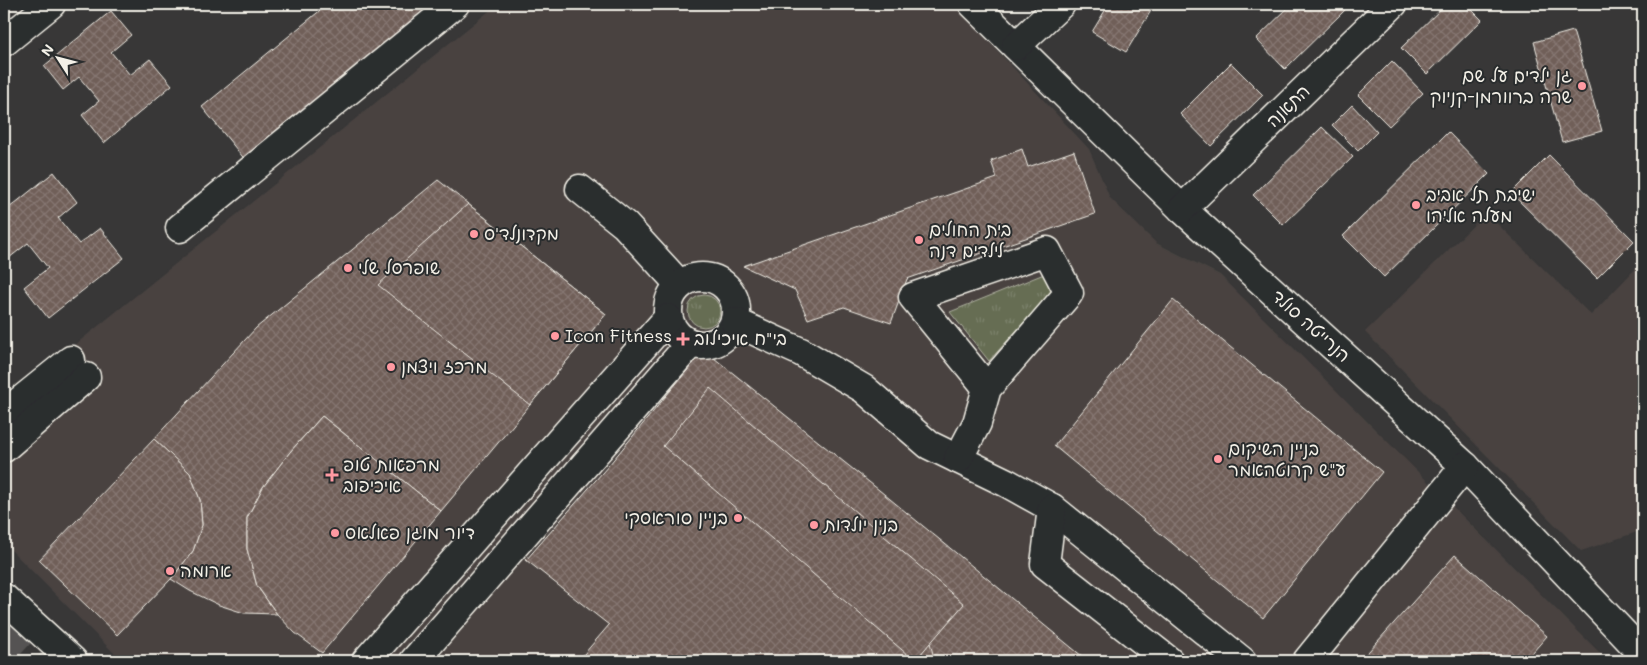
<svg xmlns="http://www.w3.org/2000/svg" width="1647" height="665" font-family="Mali,'Playpen Sans Hebrew',sans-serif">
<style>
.built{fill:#494341}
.grass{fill:url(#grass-tufts);stroke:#adaf9e}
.building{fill:url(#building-cross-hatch);stroke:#f4f1e8}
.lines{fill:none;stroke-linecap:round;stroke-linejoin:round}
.minor-tunnel{stroke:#545352;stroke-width:28;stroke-dasharray:28 14;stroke-linecap:butt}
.minor-casing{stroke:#f4f1e8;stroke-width:31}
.minor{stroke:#2a2d2e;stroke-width:28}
.poi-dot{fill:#ff9aa2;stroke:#2a2d2e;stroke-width:2}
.labels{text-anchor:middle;stroke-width:4;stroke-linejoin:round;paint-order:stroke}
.poi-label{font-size:18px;fill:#f4f1e8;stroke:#2a2d2e;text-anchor:start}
.street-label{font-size:18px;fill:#f4f1e8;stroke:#2a2d2e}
</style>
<defs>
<pattern id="grass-tufts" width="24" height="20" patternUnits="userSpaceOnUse" patternTransform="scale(1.25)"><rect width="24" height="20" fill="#666d53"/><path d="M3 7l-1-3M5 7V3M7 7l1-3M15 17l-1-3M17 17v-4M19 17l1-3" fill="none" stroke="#7c826c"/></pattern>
<pattern id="building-cross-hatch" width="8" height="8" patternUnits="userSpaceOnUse" patternTransform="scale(1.25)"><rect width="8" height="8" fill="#705e59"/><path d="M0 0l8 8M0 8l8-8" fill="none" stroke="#857671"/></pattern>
</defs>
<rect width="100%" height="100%" fill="#383737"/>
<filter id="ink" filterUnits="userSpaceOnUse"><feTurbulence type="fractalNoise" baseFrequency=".02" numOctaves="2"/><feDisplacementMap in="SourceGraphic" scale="10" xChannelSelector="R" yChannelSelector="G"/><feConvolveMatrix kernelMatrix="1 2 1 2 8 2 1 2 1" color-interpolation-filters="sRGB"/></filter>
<g filter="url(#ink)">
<!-- built -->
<g class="built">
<polygon points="498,4 954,4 1089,149 1110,198 1156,243 1220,275 1608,661 122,661 4,543 4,402"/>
<polygon points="1486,213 1591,315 1643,261 1643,530 1581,551 1365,332"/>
</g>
<!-- grass -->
<g class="grass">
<polygon points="1044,274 1051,292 989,361 950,312"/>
<circle cx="704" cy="311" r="16"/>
</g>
<!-- building -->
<g class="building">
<polygon points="328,4 450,4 251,167 202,107"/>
<polygon points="1109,4 1155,4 1126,52 1092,32"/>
<polygon points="1292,4 1339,4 1345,10 1285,69 1256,39"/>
<polygon points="1446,4 1466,4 1482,20 1427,74 1401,48"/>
<polygon points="111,11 131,35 111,52 130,75 150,59 172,85 104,143 82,115 99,101 79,77 63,90 44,66"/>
<polygon points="1573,31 1602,131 1562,142 1534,42"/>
<polygon points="1392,61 1423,93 1389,126 1358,95"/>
<polygon points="1231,63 1263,95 1211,146 1180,114"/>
<polygon points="1352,105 1377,132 1358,151 1332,125"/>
<polygon points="1322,127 1353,157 1283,225 1253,195"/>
<polygon points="1448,132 1489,174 1384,277 1343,236"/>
<polygon points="1022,149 1028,167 1074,151 1095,214 907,279 891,323 844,307 808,319 795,290 743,266 997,178 991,161"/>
<polygon points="1549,155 1634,241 1597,278 1511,193"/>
<polygon points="54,172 77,202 58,218 79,244 100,228 124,258 48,318 24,287 48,268 28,243 4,262 4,212"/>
<polygon points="438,180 606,314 441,511 322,416 290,452 263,487 247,518 247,549 257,586 277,614 244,613 219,605 190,591 171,579 193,551 202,525 200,500 190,473 154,439 256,328"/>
<polygon points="468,204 606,314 530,405 378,285"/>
<polygon points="1173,300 1382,472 1263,618 1054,446"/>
<polygon points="704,350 879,490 1088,661 578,661 609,625 526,560 609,465"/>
<polygon points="710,388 964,604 915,661 663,446"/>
<polygon points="322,416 441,511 322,653 295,633 277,614 257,586 247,549 247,518 263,487 290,452"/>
<polygon points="154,439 190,473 200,500 202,525 193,551 171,579 117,635 39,560"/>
<polygon points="1455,555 1547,636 1525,661 1360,661"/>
<polygon points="930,643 935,661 915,661"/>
</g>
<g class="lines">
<!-- minor-tunnel -->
<polyline class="minor-tunnel" points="4,631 37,661"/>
<!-- minor casing -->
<g class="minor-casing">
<g id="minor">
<polyline points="973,4 1182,209 1465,466 1643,654"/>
<polyline points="4,42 51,4"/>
<polyline points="1016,46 1061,4"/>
<polyline points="580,189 625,225 680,285"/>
<polyline points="1182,209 1393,4"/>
<polyline points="180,228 455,4"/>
<circle cx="702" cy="311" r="34"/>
<polyline points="735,322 801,352 864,389 929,445 1007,483 1052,508 1242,661"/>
<polyline points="4,414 71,360"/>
<polyline points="4,448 86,377"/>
<polyline points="958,459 977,423 987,388 1069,293 1047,251 913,297 987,388"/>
<polyline points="1052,508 1045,564 1169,661"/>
<polyline points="4,598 73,661"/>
<polyline points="366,661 668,318"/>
<polyline points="414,661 690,344"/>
<polyline points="1307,661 1465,466"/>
</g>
</g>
<!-- minor -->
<use href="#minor" class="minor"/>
</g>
</g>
<!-- markers -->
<g class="poi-dot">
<circle cx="1582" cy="86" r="5"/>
<circle cx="1416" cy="205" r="5"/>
<circle cx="474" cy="234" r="5"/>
<circle cx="919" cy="240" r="5"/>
<circle cx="348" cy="268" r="5"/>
<circle cx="555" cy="336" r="5"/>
<path d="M680.5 331.5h5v5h5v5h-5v5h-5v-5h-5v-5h5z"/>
<circle cx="391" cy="367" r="5"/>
<circle cx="1218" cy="459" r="5"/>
<path d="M329.5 467.5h5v5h5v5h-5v5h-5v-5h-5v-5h5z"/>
<circle cx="738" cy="518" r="5"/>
<circle cx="814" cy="525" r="5"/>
<circle cx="335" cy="533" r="5"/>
<circle cx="170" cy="571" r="5"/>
</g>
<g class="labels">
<!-- poi labels -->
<g class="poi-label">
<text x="1572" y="82" text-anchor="end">גן ילדים על שם<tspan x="1572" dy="21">שרה ברוורמן-קניוק</tspan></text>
<text x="1426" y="201">ישיבת תל אביב<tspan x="1426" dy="21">מעלה אליהו</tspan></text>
<text x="929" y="236">בית החולים<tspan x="929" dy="21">לילדים דנה</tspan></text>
<text x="484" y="240">מקדונלד'ס</text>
<text x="358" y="274">שופרסל שלי</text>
<text x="565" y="342">Icon Fitness</text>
<text x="694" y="345">בי"ח איכילוב</text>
<text x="401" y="373">מרכז ויצמן</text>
<text x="1228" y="455">בניין השיקום<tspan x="1228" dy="21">ע"ש קרוטהאמר</tspan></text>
<text x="343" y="471">מרפאות טופ<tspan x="343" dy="21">איכיפוב</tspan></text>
<text x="728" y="524" text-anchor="end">בניין סוראסקי</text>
<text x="824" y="531">בנין יולדות</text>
<text x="345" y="539">דיור מוגן פאלאס</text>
<text x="180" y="577">ארומה</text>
</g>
<!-- street labels -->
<g class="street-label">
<text transform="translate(1288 106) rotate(-44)" y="6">התאנה</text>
<text transform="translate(1311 326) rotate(42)" y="6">הנרייטה סולד</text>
</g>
</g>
<!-- margin -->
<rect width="1647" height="665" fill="none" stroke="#2a2d2e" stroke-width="20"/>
<rect x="10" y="10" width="1627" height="645" fill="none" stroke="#f4f1e8" stroke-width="2" filter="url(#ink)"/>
<!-- north arrow -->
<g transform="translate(58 58) rotate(306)" stroke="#2a2d2e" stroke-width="4" paint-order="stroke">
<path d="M0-4L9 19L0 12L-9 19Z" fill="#f4f1e8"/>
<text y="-8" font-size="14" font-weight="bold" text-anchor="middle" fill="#f4f1e8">N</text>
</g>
</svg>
